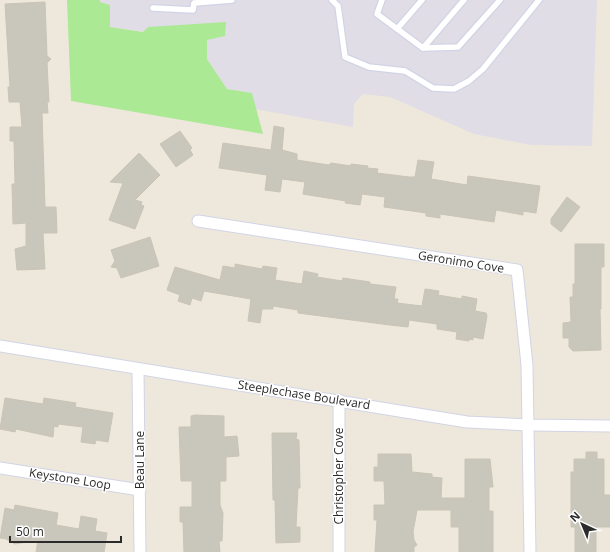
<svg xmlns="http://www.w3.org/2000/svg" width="610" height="552" font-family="'Open Sans',sans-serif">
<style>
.industrial{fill:#e0dde6}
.green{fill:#abe995}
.building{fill:#c9c6bb;stroke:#cac4b6}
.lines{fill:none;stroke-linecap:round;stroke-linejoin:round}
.lane-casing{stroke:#d1d4e5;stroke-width:8}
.street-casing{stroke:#d1d4e5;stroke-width:13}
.lane{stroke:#fff;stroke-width:5.5}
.street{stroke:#fff;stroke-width:11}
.labels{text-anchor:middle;stroke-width:3;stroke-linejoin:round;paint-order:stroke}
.street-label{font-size:12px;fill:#2b2b2b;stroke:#fff}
</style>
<rect width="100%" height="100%" fill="#eee8dc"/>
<!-- industrial -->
<polygon class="industrial" points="100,0 597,0 592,146 531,145 474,134 390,97 363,94 354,104 353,127 255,109 252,93 227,89 207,59 207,40 110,27 110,5 100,2"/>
<!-- green -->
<polygon class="green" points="67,0 100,0 100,2 110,5 110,27 143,32 148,27 226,22 225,36 207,40 207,59 227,89 252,93 263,134 71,101"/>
<!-- building -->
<g class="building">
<polygon points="45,2 47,56 51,59 47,63 49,102 47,102 48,113 42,113 45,207 56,207 57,233 43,233 45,269 17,270 15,249 26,246 26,223 13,224 12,184 15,184 14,141 10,141 10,127 22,127 20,102 9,102 8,87 10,87 5,4"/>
<polygon points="274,126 284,128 282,150 297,154 297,160 329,165 331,163 351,166 351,164 368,166 367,168 378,169 377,173 409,177 415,177 418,160 434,162 431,179 467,185 468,176 540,186 536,213 523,211 523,215 496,210 494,222 440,214 440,218 426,216 426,213 384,207 385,197 362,194 360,205 345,203 346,201 303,194 305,182 282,179 280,192 265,190 267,175 219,168 223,143 271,150"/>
<polygon points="180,131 192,148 190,150 193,155 176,167 160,144"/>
<polygon points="139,153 160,175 135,200 142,202 141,205 144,206 135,229 109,220 123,183 110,182"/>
<polygon points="567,197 580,207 561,232 551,224 551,219"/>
<polygon points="150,237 159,266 121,278 117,268 111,267 115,261 111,250"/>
<polygon points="575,244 604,244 604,267 601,267 601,309 600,309 601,350 573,351 569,347 569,338 563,338 563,323 571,322 570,297 573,297 573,284 575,284"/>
<polygon points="235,264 262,269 263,266 277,268 275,280 302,284 304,271 318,274 317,277 342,281 343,278 370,282 370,284 396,287 394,299 398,299 397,303 422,306 425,289 439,291 438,295 462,299 462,296 477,299 475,311 486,313 487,316 483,339 473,337 473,340 469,339 469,341 456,339 457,332 437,329 437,324 409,320 408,327 390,325 298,313 298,310 273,306 273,309 262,309 260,323 248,321 251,299 204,291 201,301 192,298 190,305 178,301 180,295 167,290 175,267 220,280 223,266 235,268"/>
<polygon points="5,398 43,404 44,398 76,403 75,407 113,413 108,442 96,440 95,444 81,442 83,427 58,424 58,427 54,426 53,437 16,429 15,432 0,429"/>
<polygon points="195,415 224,416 224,437 237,436 239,456 226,457 226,481 220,481 220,505 223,513 222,541 219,541 220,552 184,552 183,522 180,522 180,507 192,507 192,481 181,481 179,427 191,427 191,416"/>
<polygon points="272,433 297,433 296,439 299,440 300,488 298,488 296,527 300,527 300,542 276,543 275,500 273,500"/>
<polygon points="586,452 597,452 597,459 604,459 604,495 610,495 610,527 596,527 596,552 575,552 575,527 571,527 571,472 574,472 574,459 586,459"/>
<polygon points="378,454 411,454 412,472 432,474 432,477 442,478 441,498 465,498 465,459 490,459 493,487 489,487 489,511 493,511 493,552 459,552 459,527 451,527 451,510 417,510 413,532 414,540 417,545 414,547 414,552 375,552 377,520 374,520 374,505 385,505 384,481 374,481 374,467 378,467"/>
<polygon points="15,505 58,513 56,525 79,529 81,516 97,519 95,531 107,533 104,552 36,552 38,540 15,544 6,539 0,538 5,508 14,510"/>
</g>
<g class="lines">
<!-- lane casing -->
<g class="lane-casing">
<g id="lane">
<polyline points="332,0 338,6 345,57 369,67 405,71 433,88 454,89 469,81 483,69 539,0"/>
<polyline points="382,0 377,14 423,48 458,47 500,0"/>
<polyline points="153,8 193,10 194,3 232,0"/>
<polyline points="397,29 422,0"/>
<polyline points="423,48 464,0"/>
</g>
</g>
<!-- street casing -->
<g class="street-casing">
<g id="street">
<polyline points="198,221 517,270 527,365 530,552"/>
<polyline points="0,346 467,422 529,425 610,426"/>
<polyline points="138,369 140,552"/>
<polyline points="339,400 339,552"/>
<polyline points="0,468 140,490"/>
</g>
</g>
<!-- lane -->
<use href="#lane" class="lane"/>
<!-- street -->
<use href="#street" class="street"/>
</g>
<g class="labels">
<!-- street labels -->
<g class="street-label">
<text transform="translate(461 262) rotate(9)" y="4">Geronimo Cove</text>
<text transform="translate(304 395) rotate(9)" y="4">Steeplechase Boulevard</text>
<text transform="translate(140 460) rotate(-90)" y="4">Beau Lane</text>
<text transform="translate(339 476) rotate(-90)" y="4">Christopher Cove</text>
<text transform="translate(70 479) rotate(9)" y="4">Keystone Loop</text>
</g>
</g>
<!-- north arrow -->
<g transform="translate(582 524) rotate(316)" stroke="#ffffff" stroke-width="3" paint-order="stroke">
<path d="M0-3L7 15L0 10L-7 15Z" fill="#2b2b2b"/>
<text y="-6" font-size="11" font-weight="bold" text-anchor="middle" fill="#2b2b2b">N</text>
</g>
<!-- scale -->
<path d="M10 536v6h111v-6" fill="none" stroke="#2b2b2b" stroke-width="2"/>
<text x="16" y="536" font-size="12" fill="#2b2b2b" stroke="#ffffff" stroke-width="3" paint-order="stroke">50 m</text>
</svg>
